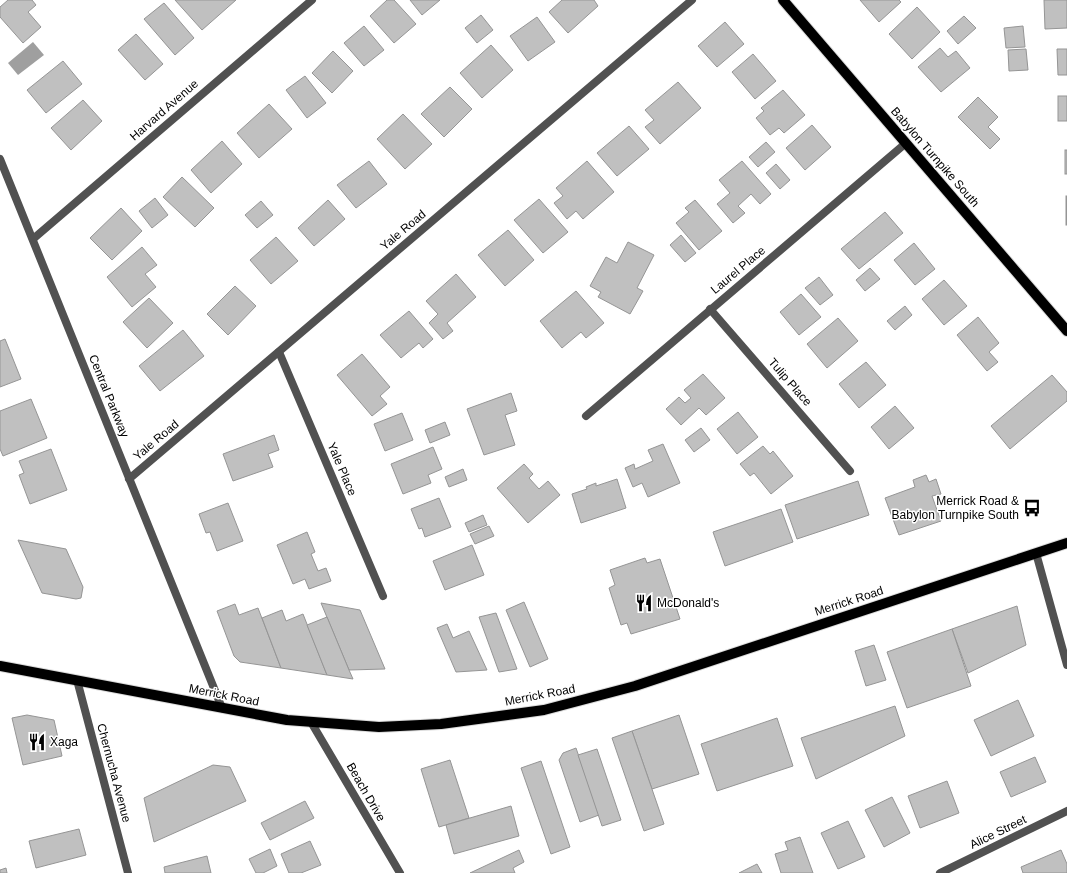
<svg xmlns="http://www.w3.org/2000/svg" width="1067" height="873" font-family="Helvetica,sans-serif">
<style>
.water{fill:#9f9f9f}
.building{fill:#c0c0c0;stroke:#959595}
.lines{fill:none;stroke-linecap:round;stroke-linejoin:round}
.primary-casing{stroke:#dbdbdb;stroke-width:12}
.street{stroke:#515151;stroke-width:8}
.primary{stroke:#000;stroke-width:10}
.labels{text-anchor:middle;stroke-width:3;stroke-linejoin:round;paint-order:stroke}
.street-label{font-size:12px;fill:#000;stroke:#fff}
.poi-label{font-size:12px;fill:#000;stroke:#fff;text-anchor:start}
</style>
<rect width="100%" height="100%" fill="#fff"/>
<!-- water -->
<polygon class="water" points="33,42 44,55 18,75 8,63"/>
<!-- building -->
<g class="building">
<polygon points="8,0 32,0 36,5 28,12 41,27 23,43 0,17 0,7"/>
<polygon points="175,0 236,0 202,30"/>
<polygon points="387,0 394,0 416,24 394,43 370,16"/>
<polygon points="410,0 440,0 422,15"/>
<polygon points="562,0 594,0 598,6 568,33 549,12"/>
<polygon points="860,0 899,0 901,2 879,22"/>
<polygon points="1044,0 1067,0 1067,28 1045,29"/>
<polygon points="164,3 194,38 175,55 144,19"/>
<polygon points="917,7 940,32 912,59 889,34"/>
<polygon points="481,15 493,30 477,43 465,28"/>
<polygon points="964,16 976,28 958,44 947,31"/>
<polygon points="537,17 555,42 528,61 510,36"/>
<polygon points="725,22 744,44 717,67 698,46"/>
<polygon points="364,26 384,50 364,66 344,43"/>
<polygon points="1023,26 1025,47 1006,48 1004,28"/>
<polygon points="136,34 163,64 145,80 118,50"/>
<polygon points="491,45 513,70 482,98 460,73"/>
<polygon points="940,48 948,57 956,51 970,68 941,92 918,67"/>
<polygon points="1026,49 1028,70 1009,71 1008,50"/>
<polygon points="1057,49 1067,49 1067,75 1058,75"/>
<polygon points="333,51 353,71 332,93 312,73"/>
<polygon points="753,54 776,81 755,99 732,72"/>
<polygon points="63,61 82,84 46,113 27,90"/>
<polygon points="305,76 326,103 307,118 286,90"/>
<polygon points="678,82 701,108 660,144 645,127 654,120 645,110"/>
<polygon points="450,87 472,109 444,137 421,114"/>
<polygon points="783,90 805,115 784,133 779,128 770,135 756,118 764,111 761,108"/>
<rect x="1058" y="96" width="9" height="25"/>
<polygon points="978,97 998,117 988,127 1000,139 990,149 958,117"/>
<polygon points="83,100 102,121 71,150 51,128"/>
<polygon points="269,104 292,129 259,158 237,133"/>
<polygon points="403,114 432,144 405,169 377,139"/>
<polygon points="812,125 831,147 805,170 786,148"/>
<polygon points="629,126 649,149 617,176 597,153"/>
<polygon points="222,141 242,164 211,193 191,170"/>
<polygon points="766,142 775,152 758,167 749,157"/>
<rect x="1065" y="150" width="2" height="24"/>
<polygon points="369,161 387,184 356,208 337,185"/>
<polygon points="587,161 614,192 583,219 576,211 567,219 554,203 563,196 556,188"/>
<polygon points="742,161 771,194 760,204 751,194 738,206 745,213 733,223 717,204 730,193 719,180"/>
<polygon points="776,164 790,180 780,189 766,173"/>
<polygon points="182,177 214,208 195,227 163,197"/>
<rect x="1066" y="196" width="1" height="29"/>
<polygon points="155,198 168,215 152,228 139,211"/>
<polygon points="539,199 568,232 543,253 514,220"/>
<polygon points="328,200 345,219 314,246 298,228"/>
<polygon points="695,200 722,231 699,250 676,223 689,212 685,208"/>
<polygon points="261,201 273,215 257,228 245,215"/>
<polygon points="121,208 142,231 112,260 90,238"/>
<polygon points="885,212 903,233 859,269 841,249"/>
<polygon points="508,230 534,260 505,286 478,255"/>
<polygon points="681,235 696,253 685,262 670,245"/>
<polygon points="276,237 298,261 271,284 250,260"/>
<polygon points="628,242 654,255 637,288 643,291 630,314 598,297 601,292 590,286 606,257 617,263"/>
<polygon points="914,243 935,269 915,285 894,260"/>
<polygon points="142,247 157,265 145,274 156,287 132,307 107,277"/>
<polygon points="870,268 880,279 865,291 856,280"/>
<polygon points="456,274 476,297 447,323 453,331 443,339 429,323 438,314 426,301"/>
<polygon points="819,277 833,295 820,305 805,288"/>
<polygon points="944,280 967,306 944,325 922,299"/>
<polygon points="235,286 256,306 228,335 207,314"/>
<polygon points="576,291 604,323 586,338 581,332 562,348 540,321"/>
<polygon points="801,294 821,317 799,335 780,312"/>
<polygon points="149,298 173,323 147,348 123,322"/>
<polygon points="905,306 912,315 895,330 887,321"/>
<polygon points="409,311 433,339 423,348 419,343 401,358 380,335"/>
<polygon points="978,317 999,343 989,352 998,362 987,371 957,335"/>
<polygon points="838,318 858,341 827,368 807,344"/>
<polygon points="183,330 204,356 160,391 139,366"/>
<polygon points="5,339 21,379 0,387 0,341"/>
<polygon points="362,354 390,387 380,396 387,404 372,416 337,375"/>
<polygon points="866,362 886,385 859,408 839,384"/>
<polygon points="703,374 725,398 706,415 699,408 681,425 666,409 679,397 685,403 691,398 684,390"/>
<polygon points="1052,375 1067,392 1067,401 1010,449 991,426"/>
<polygon points="511,393 517,411 505,415 515,445 484,455 467,409"/>
<polygon points="31,399 47,438 3,456 0,449 0,411"/>
<polygon points="895,406 914,428 889,449 871,427"/>
<polygon points="738,412 758,437 737,454 717,429"/>
<polygon points="402,413 413,440 385,451 374,424"/>
<polygon points="445,422 450,435 430,443 425,430"/>
<polygon points="701,428 710,440 694,452 685,440"/>
<polygon points="274,435 279,450 268,454 273,467 233,481 223,454"/>
<polygon points="663,444 680,483 648,497 642,483 633,487 625,468 634,464 635,469 653,461 648,450"/>
<polygon points="763,446 770,454 773,451 793,476 771,494 754,473 750,476 740,464"/>
<polygon points="433,447 442,469 428,475 431,483 403,494 391,464"/>
<polygon points="51,449 67,490 30,504 19,475 24,473 19,461"/>
<polygon points="524,464 533,474 529,478 539,489 548,481 560,495 528,523 497,488"/>
<polygon points="463,469 467,480 449,487 445,477"/>
<polygon points="926,475 929,482 936,479 941,494 932,496 941,521 899,535 885,498 915,487 913,480"/>
<polygon points="617,479 626,508 581,523 572,494 587,489 586,487 596,483 596,486"/>
<polygon points="858,481 869,515 797,539 785,505"/>
<polygon points="439,498 451,527 425,537 422,528 419,529 411,509"/>
<polygon points="228,503 243,541 217,551 210,532 206,533 199,514"/>
<polygon points="781,509 793,542 725,566 713,532"/>
<polygon points="483,515 487,525 469,532 465,523"/>
<polygon points="489,526 494,536 475,544 470,534"/>
<polygon points="307,532 315,552 311,554 318,571 326,568 331,581 309,589 305,579 293,584 277,545"/>
<polygon points="18,540 66,549 83,587 81,598 76,599 42,593"/>
<polygon points="472,545 484,575 445,590 433,561"/>
<polygon points="645,558 647,563 660,559 680,619 631,634 627,623 621,625 609,588 615,585 610,570"/>
<polygon points="524,602 548,659 530,667 506,610"/>
<polygon points="321,603 360,610 385,669 349,670"/>
<polygon points="235,604 239,615 258,608 281,668 240,662 234,656 217,611"/>
<polygon points="1017,606 1026,645 968,673 952,629"/>
<polygon points="282,610 286,621 303,614 327,675 281,668 262,618"/>
<polygon points="496,613 517,669 499,672 479,617"/>
<polygon points="327,617 349,670 353,679 327,675 307,625"/>
<polygon points="447,624 453,638 469,631 487,670 456,672 437,628"/>
<polygon points="952,629 971,686 907,708 887,652"/>
<polygon points="874,645 886,680 866,686 855,651"/>
<polygon points="1018,700 1034,736 991,756 974,720"/>
<polygon points="895,706 905,736 816,779 801,738"/>
<polygon points="27,715 54,720 62,756 23,765 12,718"/>
<polygon points="679,715 699,774 652,789 632,731"/>
<polygon points="777,718 793,766 717,791 701,744"/>
<polygon points="632,731 664,824 644,831 612,738"/>
<polygon points="576,748 599,815 580,822 559,760 563,753"/>
<polygon points="597,749 621,820 602,826 578,755"/>
<polygon points="1035,757 1046,782 1011,797 1000,772"/>
<polygon points="450,760 469,818 439,827 421,769"/>
<polygon points="541,761 570,847 551,854 521,768"/>
<polygon points="213,765 230,767 246,801 154,842 144,798"/>
<polygon points="947,781 959,813 920,828 908,796"/>
<polygon points="892,797 910,833 884,847 865,810"/>
<polygon points="305,801 314,818 270,840 261,823"/>
<polygon points="511,806 519,836 454,854 446,825"/>
<polygon points="848,821 865,857 838,869 821,833"/>
<polygon points="79,829 86,855 36,868 29,841"/>
<polygon points="800,837 813,873 781,873 775,854 788,850 785,842"/>
<polygon points="310,841 321,865 301,873 289,873 281,854"/>
<polygon points="270,849 277,866 263,873 256,873 249,859"/>
<polygon points="519,850 524,862 513,868 515,873 470,873"/>
<polygon points="1061,850 1067,864 1067,873 1023,873 1021,867"/>
<polygon points="207,856 211,873 165,873 164,867"/>
<polygon points="757,864 762,873 739,873"/>
<polygon points="6,868 7,873 0,873 0,870"/>
</g>
<g class="lines">
<!-- primary casing -->
<g class="primary-casing">
<g id="primary">
<polyline points="783,0 1067,331"/>
<polyline points="0,666 287,720 379,727 441,724 544,710 635,686 1067,543"/>
</g>
</g>
<!-- street -->
<g class="street">
<polyline points="0,159 222,708"/>
<polyline points="33,239 312,0"/>
<polyline points="710,309 850,471"/>
<polyline points="279,352 383,596"/>
<polyline points="586,416 906,143"/>
<polyline points="129,479 692,0"/>
<polyline points="1036,553 1067,665"/>
<polyline points="77,680 128,873"/>
<polyline points="311,722 400,873"/>
<polyline points="940,873 1067,811"/>
</g>
<!-- primary -->
<use href="#primary" class="primary"/>
</g>
<!-- icons -->
<defs>
<g id="bus-bare" transform="scale(1.38)"><path d="M-5-6H5V4H4V6H2V4H-2V6H-4V4H-5ZM-3.5-4V0h7V-4ZM-3.5 1.2v1.5H-2V1.2ZM2 1.2v1.5H3.5V1.2Z" fill="#000" stroke="#fff" stroke-width="2.5" paint-order="stroke"/></g>
<g id="restaurant-bare" transform="scale(1.38)"><path d="M-5-6h1v4h1v-4h1v4h1v-4h1v5L-1.5 .5V6h-2V.5L-5-1ZM5-6V6H3V1.5H1.5Q1.5-4 5-6Z" fill="#000" stroke="#fff" stroke-width="2.5" paint-order="stroke"/></g>
</defs>
<g fill-rule="evenodd">
<use href="#bus-bare" x="1032" y="508"/>
<use href="#restaurant-bare" x="644" y="603"/>
<use href="#restaurant-bare" x="37" y="742"/>
</g>
<g class="labels">
<!-- street labels -->
<g class="street-label">
<text transform="translate(164 110) rotate(-41)" y="4">Harvard Avenue</text>
<text transform="translate(935 157) rotate(49)" y="4">Babylon Turnpike South</text>
<text transform="translate(403 230) rotate(-40)" y="4">Yale Road</text>
<text transform="translate(738 270) rotate(-40)" y="4">Laurel Place</text>
<text transform="translate(790 382) rotate(49)" y="4">Tulip Place</text>
<text transform="translate(109 396) rotate(68)" y="4">Central Parkway</text>
<text transform="translate(156 440) rotate(-40)" y="4">Yale Road</text>
<text transform="translate(342 469) rotate(67)" y="4">Yale Place</text>
<text transform="translate(849 601) rotate(-18)" y="4">Merrick Road</text>
<text transform="translate(224 695) rotate(11)" y="4">Merrick Road</text>
<text transform="translate(540 695) rotate(-11)" y="4">Merrick Road</text>
<text transform="translate(114 773) rotate(75)" y="4">Chernucha Avenue</text>
<text transform="translate(366 792) rotate(60)" y="4">Beach Drive</text>
<text transform="translate(998 832) rotate(-26)" y="4">Alice Street</text>
</g>
<!-- poi labels -->
<g class="poi-label">
<text x="1019" y="505" text-anchor="end">Merrick Road &amp;<tspan x="1019" dy="14">Babylon Turnpike South</tspan></text>
<text x="657" y="607">McDonald's</text>
<text x="50" y="746">Xaga</text>
</g>
</g>
</svg>
